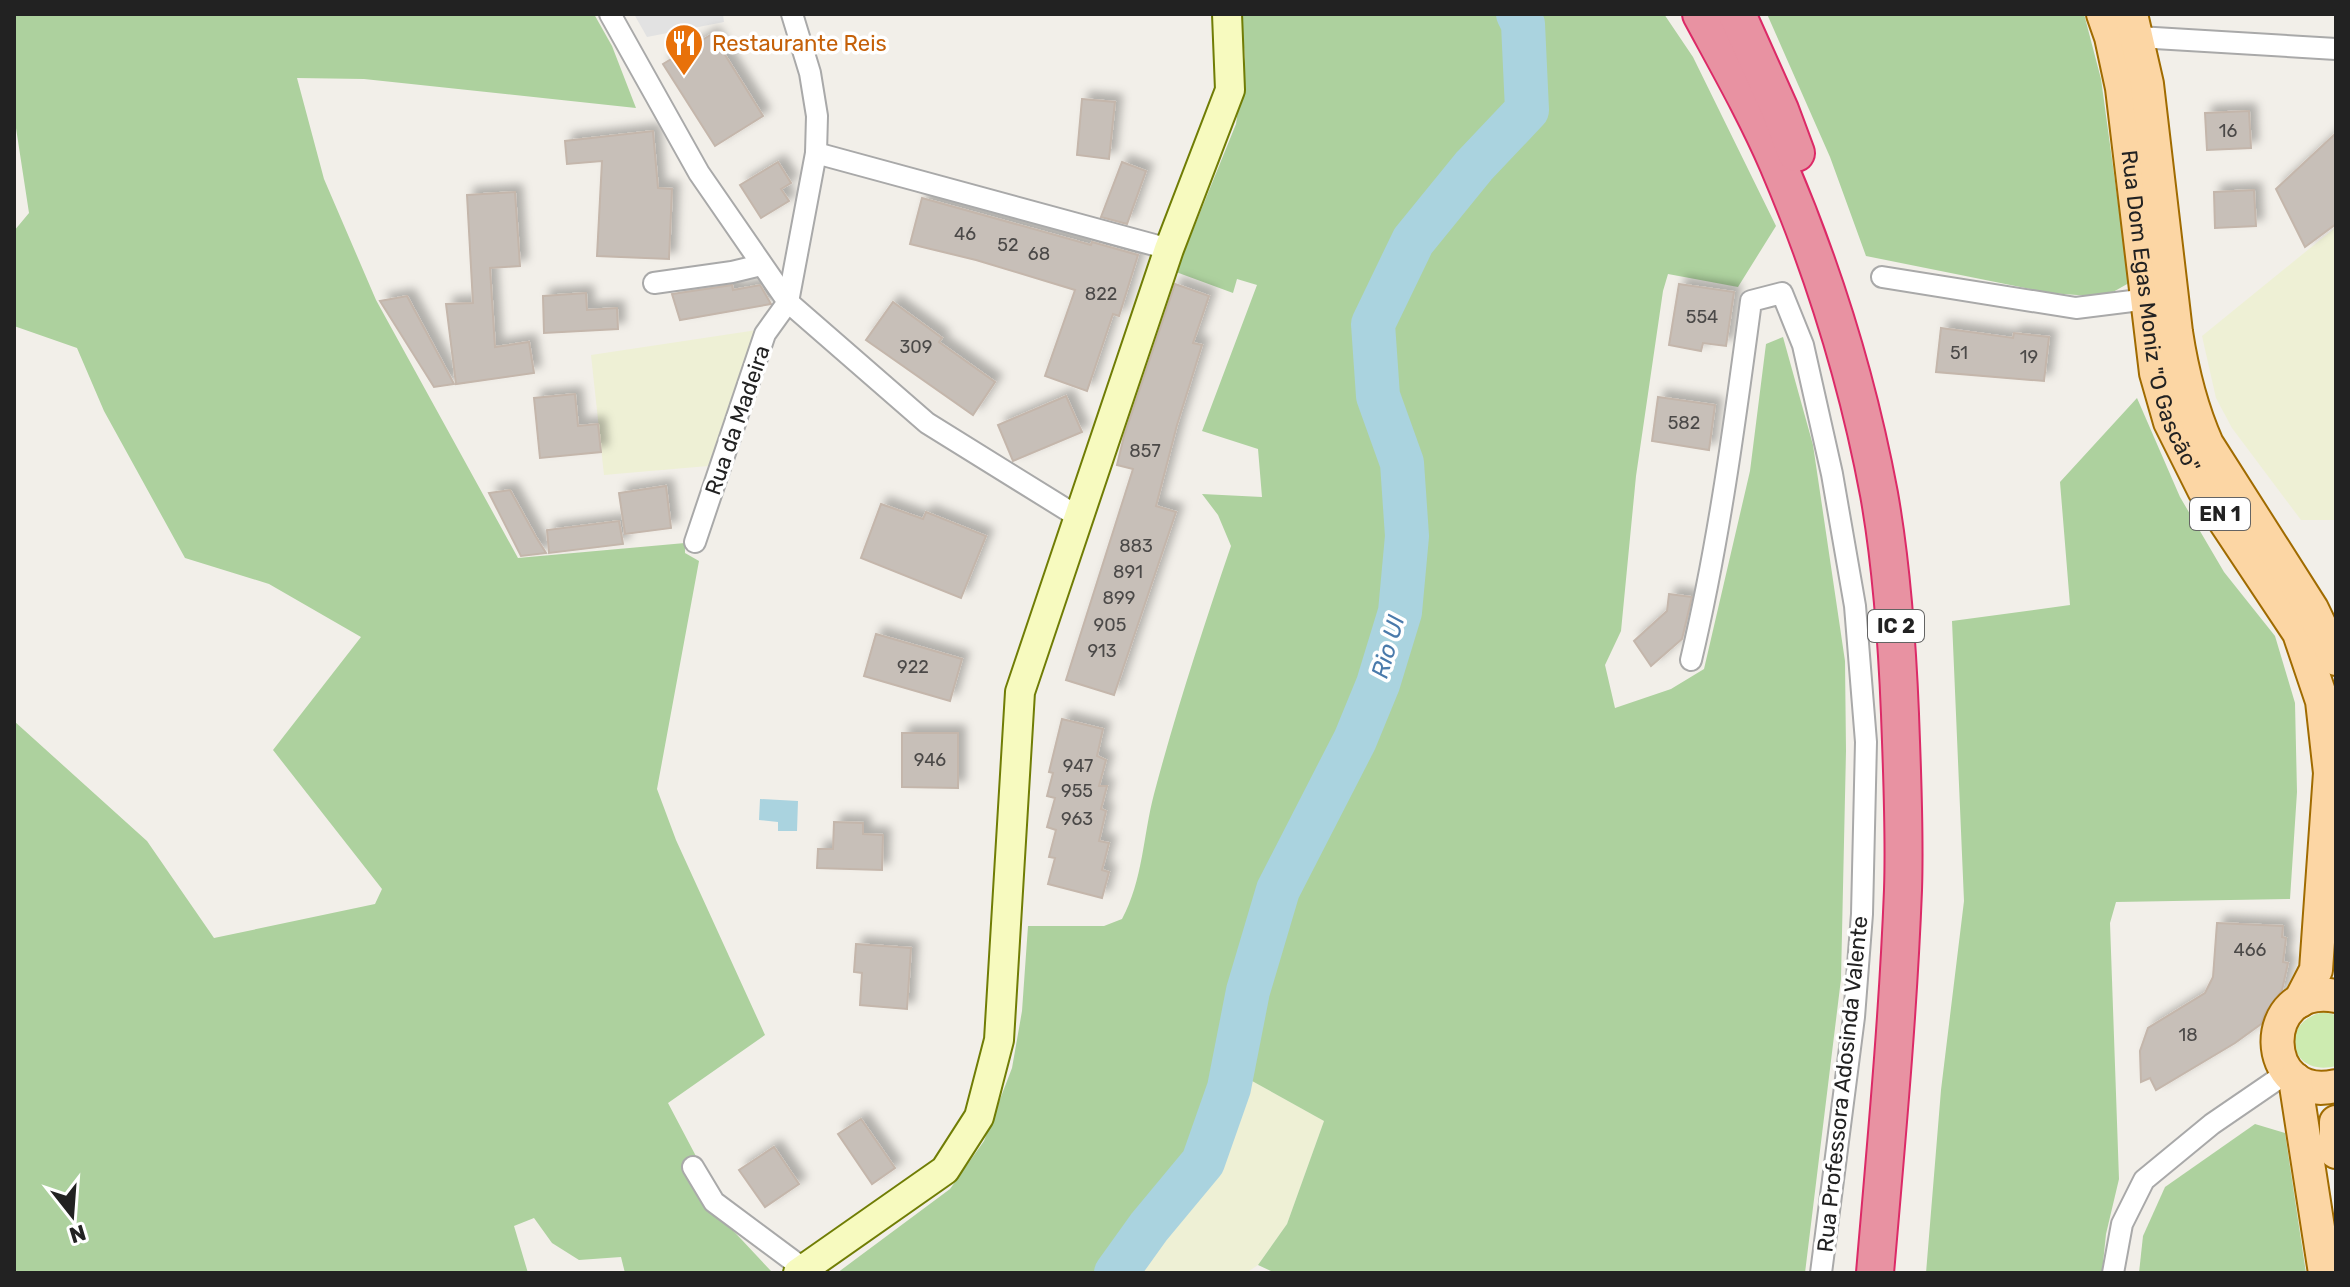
<svg xmlns="http://www.w3.org/2000/svg" width="2350" height="1287" font-family="Rubik,sans-serif">
<style>
.farmland{fill:#eef0d5}
.grass{fill:#cdebb0}
.forest{fill:#add19e}
.parking{fill:#e2e2e2}
.water{fill:#aad3df}
.lines{fill:none;stroke-linecap:round;stroke-linejoin:round}
.river{stroke:#aad3df;stroke-width:44}
.building{fill:#c7bfb8;stroke:#c4b6ab;stroke-width:2;filter:url(#shadow)}
.street-casing{stroke:#a9a9a9;stroke-width:24}
.secondary-casing{stroke:#707d05;stroke-width:32}
.primary-casing{stroke:#a06b00;stroke-width:36}
.highway-casing{stroke:#dc2a67;stroke-width:40}
.street{stroke:#fff;stroke-width:20}
.secondary{stroke:#f7fabf;stroke-width:28}
.primary{stroke:#fcd6a4;stroke-width:32}
.highway{stroke:#e892a2;stroke-width:36}
.labels{text-anchor:middle;stroke-width:7;stroke-linejoin:round;paint-order:stroke}
.number-label{font-size:18px;fill:#4b4948}
.shield{fill:#fff;stroke:#646464;stroke-width:2}
.shield-label{font-size:20px;font-weight:bold;fill:#222}
.food-label{font-size:22px;fill:#c56008;stroke:#fff;text-anchor:start}
.street-label{font-size:22px;fill:#222;stroke:#fff}
.water-label{font-size:24px;font-style:italic;fill:#4a7aab;stroke:#fff}
</style>
<defs>
<filter id="shadow"><feDropShadow dx="7" dy="-7" stdDeviation="4" flood-color="#0004"/></filter>
</defs>
<rect width="100%" height="100%" fill="#f2efe9"/>
<!-- farmland -->
<g class="farmland">
<polygon points="2336,227 2336,520 2301,520 2232,428 2216,398 2202,336"/>
<polygon points="757,330 708,466 604,475 591,355"/>
<polygon points="1243,1076 1324,1121 1287,1224 1258,1265 1246,1273 1130,1273 1207,1171 1222,1143"/>
</g>
<!-- grass -->
<path class="grass" d="M 2323,1012 L 2336,1015 L 2336,1066 C 2290,1078 2277,1023 2323,1012 Z"/>
<!-- forest -->
<g class="forest">
<polygon points="14,14 594,14 612,46 636,108 364,79 297,78 324,179 376,300 518,558 685,543 685,553 699,561 657,789 676,840 765,1035 668,1103 698,1160 685,1169 695,1190 771,1271 768,1273 625,1273 621,1257 579,1260 552,1243 534,1218 514,1226 528,1273 14,1273 14,721 147,841 214,938 375,904 382,889 273,750 361,637 269,584 185,558 104,411 77,348 14,326 14,231 29,213 14,115"/>
<path d="M 1241,14 L 1509,14 L 1517,48 L 1517,101 L 1505,124 L 1454,173 L 1412,230 L 1380,288 L 1366,322 L 1374,413 L 1396,471 L 1395,599 L 1373,676 L 1254,928 L 1238,992 L 1222,1087 L 1197,1157 L 1104,1273 L 837,1273 L 950,1189 L 984,1141 L 1012,1068 L 1022,1011 L 1028,926 L 1104,926 L 1122,919 C 1143,880 1143,836 1154,794 C 1176,711 1203,628 1231,546 L 1218,515 L 1202,494 L 1262,497 L 1258,449 L 1202,431 L 1257,285 L 1237,279 L 1233,293 L 1176,272 L 1236,124 L 1245,58 Z"/>
<polygon points="1530,14 1664,14 1693,57 1776,226 1738,287 1668,274 1663,291 1636,476 1621,631 1605,665 1615,708 1671,689 1704,669 1750,471 1766,344 1783,337 1813,445 1845,661 1846,751 1841,979 1805,1273 1275,1273 1258,1265 1287,1224 1324,1121 1243,1076 1259,1000 1291,894 1346,785 1380,706 1410,625 1420,528 1416,466 1389,394 1393,312 1433,239 1537,118 1533,22"/>
<polygon points="1767,14 2084,14 2101,79 2129,283 2104,297 2050,293 1866,256 1830,157"/>
<polygon points="2137,398 2180,497 2224,572 2275,636 2295,703 2297,792 2290,899 2116,902 2110,923 2119,1179 2106,1234 2102,1273 1926,1273 1941,1090 1964,901 1952,621 2070,605 2060,482"/>
<polygon points="2255,1124 2285,1133 2306,1273 2139,1273 2143,1236 2165,1187"/>
</g>
<!-- parking -->
<polygon class="parking" points="634,14 723,14 724,22 647,37"/>
<!-- water -->
<polygon class="water" points="760,799 798,801 797,831 778,831 778,822 759,820"/>
<g class="lines">
<!-- river -->
<polyline class="river" points="1116,1273 1149,1227 1203,1162 1229,1088 1248,991 1278,890 1355,740 1378,684 1400,612 1407,536 1402,463 1378,396 1373,324 1413,241 1474,166 1527,110 1523,24 1518,14"/>
</g>
<!-- building -->
<g class="building">
<polygon points="712,34 763,116 715,146 663,64"/>
<polygon points="1082,99 1115,102 1109,159 1077,155"/>
<polygon points="2249,111 2251,148 2207,150 2205,113"/>
<polygon points="653,131 658,188 672,189 669,259 597,256 602,161 567,164 565,141"/>
<polygon points="2336,133 2336,224 2305,247 2276,189"/>
<polygon points="778,162 791,183 781,189 789,201 761,218 740,185"/>
<polygon points="1122,162 1146,171 1127,224 1101,217"/>
<polygon points="2254,190 2256,226 2215,228 2214,192"/>
<polygon points="515,192 520,266 490,268 495,347 529,342 534,373 456,384 446,304 473,303 467,195"/>
<polygon points="922,198 1091,245 1092,242 1138,255 1119,316 1113,314 1087,391 1045,376 1075,290 976,260 910,244"/>
<polygon points="1175,284 1209,296 1193,343 1202,345 1177,425 1156,506 1176,512 1114,695 1066,680 1133,469 1117,465 1124,436"/>
<polygon points="1679,284 1734,292 1726,346 1703,343 1701,351 1669,345"/>
<polygon points="732,285 733,290 760,285 771,304 680,320 672,294"/>
<polygon points="586,293 587,310 617,308 618,329 544,333 543,296"/>
<polygon points="407,296 454,384 434,387 380,301"/>
<polygon points="893,302 942,338 939,342 995,382 973,415 866,340"/>
<polygon points="1941,328 2013,338 2014,333 2049,337 2044,381 1936,372"/>
<polygon points="575,394 578,426 598,424 601,452 540,458 534,398"/>
<polygon points="1066,396 1082,432 1013,461 998,425"/>
<polygon points="1658,397 1715,405 1709,450 1652,441"/>
<polygon points="666,486 671,528 625,534 619,493"/>
<polygon points="510,490 536,537 546,553 521,556 489,493"/>
<polygon points="881,504 923,519 926,512 986,536 961,598 861,558"/>
<polygon points="619,521 623,544 549,553 547,530"/>
<polygon points="1669,594 1692,597 1682,639 1651,666 1634,641 1667,611"/>
<polygon points="876,634 962,659 950,701 864,676"/>
<polygon points="1062,719 1103,729 1097,756 1106,760 1099,786 1107,786 1101,809 1106,811 1099,841 1109,843 1102,870 1109,872 1102,898 1048,884 1055,858 1049,857 1056,830 1047,827 1055,798 1047,796 1053,773 1049,772"/>
<polygon points="902,733 958,733 958,788 902,787"/>
<polygon points="834,822 863,823 863,834 883,835 882,870 817,868 818,849 833,849"/>
<polygon points="2217,923 2283,926 2282,937 2286,938 2283,962 2288,963 2282,990 2265,1013 2261,1024 2235,1043 2156,1090 2150,1078 2141,1082 2140,1051 2148,1028 2205,993 2213,977"/>
<polygon points="856,944 911,948 907,1009 860,1005 862,973 854,972"/>
<polygon points="861,1119 895,1168 872,1184 838,1134"/>
<polygon points="774,1147 799,1184 765,1207 739,1170"/>
</g>
<g class="lines">
<!-- street casing -->
<g class="street-casing">
<g id="street">
<polyline points="610,14 699,173 788,302 927,423 1080,518"/>
<polyline points="2138,37 2336,49"/>
<polyline points="816,153 1169,249"/>
<polyline points="1882,277 2076,308 2148,299"/>
<polyline points="654,283 732,272 761,265"/>
<polyline points="695,542 765,334 788,302 816,153 817,116 810,73 792,14"/>
<path d="M 1691,660 C 1719,542 1735,421 1751,301 L 1782,293 L 1803,345 L 1832,474 L 1855,606 L 1866,742 L 1862,914 L 1854,1017 L 1821,1273"/>
<polyline points="693,1167 714,1202 804,1269"/>
<polyline points="2113,1273 2122,1224 2144,1180 2212,1124 2288,1072"/>
</g>
</g>
<!-- secondary casing -->
<g class="secondary-casing">
<polyline id="secondary" points="798,1273 945,1170 979,1117 999,1040 1020,692 1169,249 1230,90 1227,14"/>
</g>
<!-- primary casing -->
<g class="primary-casing">
<g id="primary">
<path id="s1" d="M 2103,14 L 2111,37 L 2122,88 L 2156,373 L 2170,422 L 2204,490 L 2299,633 L 2322,701 L 2330,773 L 2316,970 L 2300,1001"/>
<path d="M 2131,14 L 2147,84 L 2176,332 C 2182,371 2191,408 2207,444 L 2312,609 L 2336,659"/>
<path d="M 2336,996 C 2256,982 2260,1104 2336,1086"/>
<polyline points="2295,1079 2325,1273"/>
<polyline points="2336,1122 2336,1152"/>
</g>
</g>
<!-- highway casing -->
<g class="highway-casing">
<g id="highway">
<path d="M 1701,14 C 1728,64 1756,113 1778,164 C 1823,269 1858,382 1879,494 C 1892,567 1897,640 1900,714 C 1902,772 1905,831 1903,890 C 1898,1018 1886,1145 1875,1273"/>
<polyline points="1737,14 1780,110 1796,153"/>
</g>
</g>
<!-- street -->
<use href="#street" class="street"/>
<!-- secondary -->
<use href="#secondary" class="secondary"/>
<!-- primary -->
<use href="#primary" class="primary"/>
<!-- highway -->
<use href="#highway" class="highway"/>
</g>
<!-- icons -->
<defs>
<g id="restaurant-pin" transform="scale(2)"><path d="M0 17L-7.5 6A9.5 9.5 0 1 1 7.5 6Z" fill="#e8710a" stroke="#fff"/><path d="M-5-6h1v4h1v-4h1v4h1v-4h1v5L-1.5 .5V6h-2V.5L-5-1ZM5-6V6H3V1.5H1.5Q1.5-4 5-6Z" fill="#fff"/></g>
</defs>
<g fill-rule="evenodd">
<use href="#restaurant-pin" x="684" y="43"/>
</g>
<g class="labels">
<!-- number labels -->
<g class="number-label">
<text x="2228" y="137">16</text>
<text x="965" y="240">46</text>
<text x="1008" y="251">52</text>
<text x="1039" y="260">68</text>
<text x="1101" y="300">822</text>
<text x="1702" y="323">554</text>
<text x="916" y="353">309</text>
<text x="1959" y="359">51</text>
<text x="2029" y="363">19</text>
<text x="1684" y="429">582</text>
<text x="1145" y="457">857</text>
<text x="1136" y="552">883</text>
<text x="1128" y="578">891</text>
<text x="1119" y="604">899</text>
<text x="1110" y="631">905</text>
<text x="1102" y="657">913</text>
<text x="913" y="673">922</text>
<text x="930" y="766">946</text>
<text x="1078" y="772">947</text>
<text x="1077" y="797">955</text>
<text x="1077" y="825">963</text>
<text x="2250" y="956">466</text>
<text x="2188" y="1041">18</text>
</g>
<!-- shield labels -->
<g class="shield">
<rect x="2190" y="498" width="60" height="32" rx="6"/>
<rect x="1868" y="610" width="56" height="32" rx="6"/>
</g>
<g class="shield-label">
<text x="2220" y="521">EN 1</text>
<text x="1896" y="633">IC 2</text>
</g>
<!-- food labels -->
<g class="food-label">
<text x="712" y="51">Restaurante Reis</text>
</g>
<!-- street labels -->
<g class="street-label">
<text dy="8" stroke="none"><textPath href="#s1" startOffset="304">Rua Dom Egas Moniz "O Gascão"</textPath></text>
<text transform="translate(737 420) rotate(-71)" y="8">Rua da Madeira</text>
<text transform="translate(1842 1084) rotate(-84)" y="8">Rua Professora Adosinda Valente</text>
</g>
<!-- water labels -->
<g class="water-label">
<text transform="translate(1388 647) rotate(-74)" y="8">Rio Ul</text>
</g>
</g>
<!-- border -->
<rect width="2350" height="1287" fill="none" stroke="#222222" stroke-width="32"/>
<!-- north arrow -->
<g transform="translate(72 1215) rotate(163)" stroke="#ffffff" stroke-width="6" paint-order="stroke">
<path d="M0-6L14 30L0 20L-14 30Z" fill="#222222"/>
<text y="-12" font-size="22" font-weight="bold" text-anchor="middle" fill="#222222">N</text>
</g>
</svg>
